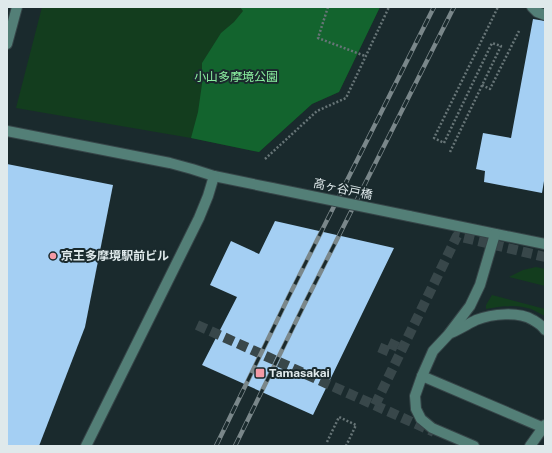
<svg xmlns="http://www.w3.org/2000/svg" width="552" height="453" font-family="'Public Sans','Noto Sans JP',sans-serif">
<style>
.green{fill:#133d1e}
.forest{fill:#13642e}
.building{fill:#a4cff3}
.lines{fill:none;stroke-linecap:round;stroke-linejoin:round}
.minor-tunnel{stroke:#38474a;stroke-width:10;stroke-dasharray:10 5;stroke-linecap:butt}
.minor-casing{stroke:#364548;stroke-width:12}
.path{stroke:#677577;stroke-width:2.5;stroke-dasharray:2 2;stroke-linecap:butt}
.minor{stroke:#537f77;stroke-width:10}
.rail-casing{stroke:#7a878a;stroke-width:4.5}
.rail{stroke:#1a2a2d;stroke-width:3;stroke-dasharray:9;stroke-linecap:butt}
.minor-bridge-casing{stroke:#364548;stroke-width:12;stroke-linecap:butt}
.minor-bridge{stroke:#537f77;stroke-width:10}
.poi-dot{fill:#f49aa5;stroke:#1a2a2d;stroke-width:1.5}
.labels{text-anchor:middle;stroke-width:4;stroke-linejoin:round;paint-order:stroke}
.park-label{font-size:12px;fill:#8beea0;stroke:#1a2a2d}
.street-label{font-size:12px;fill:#dfe9eb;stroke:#1a2a2d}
.poi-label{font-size:12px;font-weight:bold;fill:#dfe9eb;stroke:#1a2a2d;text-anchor:start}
</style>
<rect width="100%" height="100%" fill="#1a2a2d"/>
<!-- green -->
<g class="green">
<polygon points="42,7 380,7 339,92 312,104 259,152 191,138 16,108"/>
<polygon points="536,267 545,269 545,286 509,277 523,270"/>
<path d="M 492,295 L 545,309 L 545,316 C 540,314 536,311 531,309 C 517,304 501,306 486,309 L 486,305 Z"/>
</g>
<!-- forest -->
<polygon class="forest" points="240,7 380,7 339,92 312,104 259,152 191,138 198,112 202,84 202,63 221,33 234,22 243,11"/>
<!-- building -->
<g class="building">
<polygon points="533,19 545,21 545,175 542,193 484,182 485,171 476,169 483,133 511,138"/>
<polygon points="7,164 113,185 85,327 39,446 7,446"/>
<polygon points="275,221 394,248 313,415 202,365 237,297 210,285 231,241 259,254"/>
</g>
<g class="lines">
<!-- minor-tunnel -->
<g class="minor-tunnel">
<polyline points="197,325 434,432"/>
<polyline points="382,354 387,342 402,349"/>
<polyline points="375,405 457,236 545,257"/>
</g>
<!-- minor casing -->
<g class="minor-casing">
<g id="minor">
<polyline points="532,7 537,12 545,15"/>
<polyline points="7,44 17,7"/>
<polyline points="7,131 170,163 192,169 214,176 272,188"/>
<polyline points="409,216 545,244"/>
<path d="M 451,333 C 460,329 468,324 476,320 C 492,314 518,311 533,320 C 538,323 542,325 545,330"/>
<polyline points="422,376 544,428"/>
<polyline points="86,446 199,218 208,196 214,176"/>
<polyline points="474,446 432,428 421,419 416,409 415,396 422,376 433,351 448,335 470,306 480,285 495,234"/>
<polyline points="530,446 545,425"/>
</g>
</g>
<!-- path -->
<g class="path">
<polyline points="328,7 318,38 365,56"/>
<polyline points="482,85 490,89 519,31"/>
<polyline points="450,152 501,46 492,43 444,143 434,138 498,7"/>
<polyline points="265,159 317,111 346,98 389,7"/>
<polyline points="327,442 339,417 356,425 346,446"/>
</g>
<!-- minor -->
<use href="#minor" class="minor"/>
<!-- rail casing -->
<g class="rail-casing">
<g id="rail">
<polyline points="216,446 288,298 434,7"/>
<polyline points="235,446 305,303 454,7"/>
</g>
</g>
<!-- rail -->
<use href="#rail" class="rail"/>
<!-- minor-bridge casing -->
<g class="minor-bridge-casing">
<polyline id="minor-bridge" points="272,188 409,216"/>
</g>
<!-- minor-bridge -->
<use href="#minor-bridge" class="minor-bridge"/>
</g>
<!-- markers -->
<g class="poi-dot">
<circle cx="53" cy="256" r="4"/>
<rect x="255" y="368" width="10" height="10" rx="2"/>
</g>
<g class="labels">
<!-- park labels -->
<g class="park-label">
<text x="236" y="81">小山多摩境公園</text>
</g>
<!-- street labels -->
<g class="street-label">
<text transform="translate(343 189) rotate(12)" y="4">高ヶ谷戸橋</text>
</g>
<!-- poi labels -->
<g class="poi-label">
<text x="61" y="260">京王多摩境駅前ビル</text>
<text x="269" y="377">Tamasakai</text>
</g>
</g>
<!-- border -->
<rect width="552" height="453" fill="none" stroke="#dfe9eb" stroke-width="16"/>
</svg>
